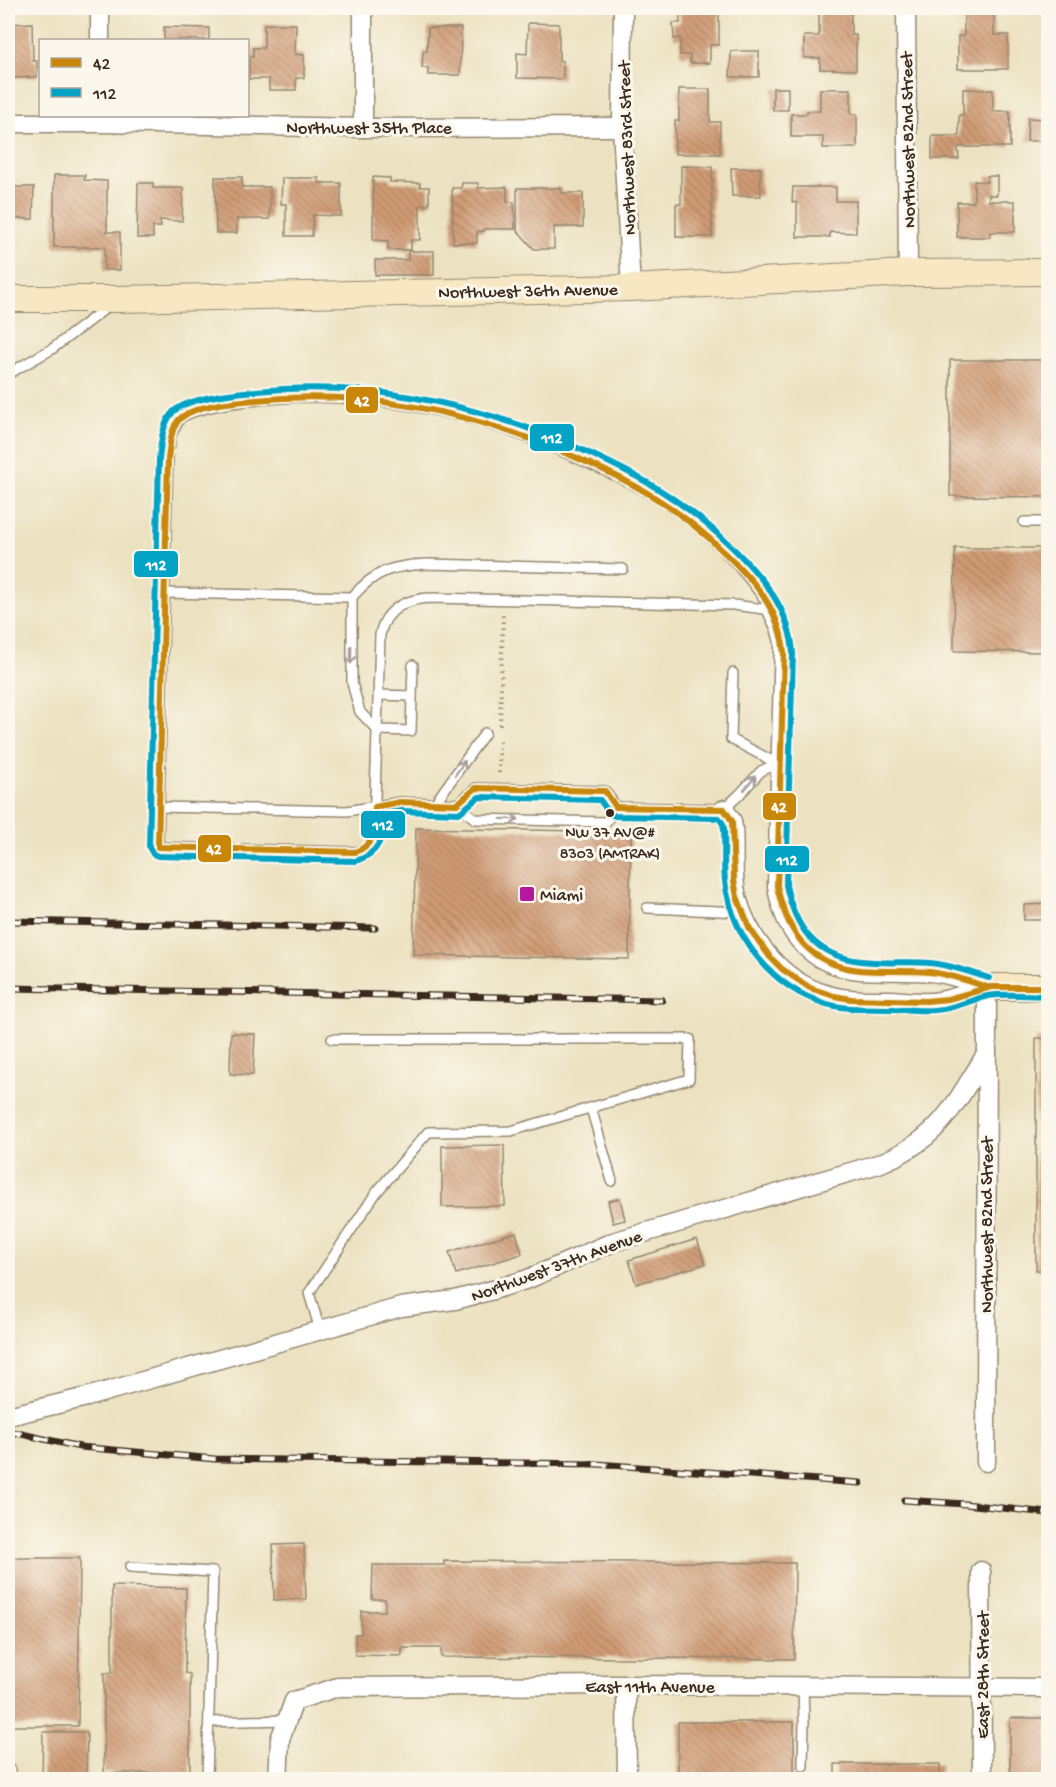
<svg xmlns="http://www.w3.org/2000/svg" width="1056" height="1787" font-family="'Gochi Hand',sans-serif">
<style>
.building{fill:url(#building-back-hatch)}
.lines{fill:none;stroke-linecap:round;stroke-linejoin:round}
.lane-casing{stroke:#948670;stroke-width:12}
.street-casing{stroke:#948670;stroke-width:21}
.secondary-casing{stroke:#948670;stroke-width:28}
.path{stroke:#948670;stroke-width:4;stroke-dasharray:1.5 4.5;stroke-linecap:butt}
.lane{stroke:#fff;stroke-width:9}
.street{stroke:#fff;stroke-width:18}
.secondary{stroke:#f7e8c3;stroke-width:26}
.rail-casing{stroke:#3b2a1e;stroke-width:7}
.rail{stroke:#fbf7ec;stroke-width:4.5;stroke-dasharray:14;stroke-linecap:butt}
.bus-1-casing{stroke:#fbf7ec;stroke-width:10}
.bus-2-casing{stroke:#fbf7ec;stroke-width:10}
.bus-1{stroke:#c88708;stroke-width:6}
.bus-2{stroke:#03a3c5;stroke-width:6}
.oneway{stroke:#a79f9a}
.bus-dot{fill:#3b2a1e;stroke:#fbf7ec;stroke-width:2}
.poi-dot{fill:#b5179e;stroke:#fbf7ec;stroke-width:2}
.labels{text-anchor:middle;stroke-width:6;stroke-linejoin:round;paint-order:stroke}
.bus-label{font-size:16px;fill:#3b2a1e;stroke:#fbf7ec}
.street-label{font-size:18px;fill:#3b2a1e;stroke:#fbf7ec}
.poi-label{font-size:18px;fill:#3b2a1e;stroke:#fbf7ec;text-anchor:start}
.line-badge{stroke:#fbf7ec;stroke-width:2}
.badge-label{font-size:16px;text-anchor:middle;font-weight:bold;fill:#fff}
</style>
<defs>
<pattern id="building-back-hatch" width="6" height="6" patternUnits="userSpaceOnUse" patternTransform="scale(1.5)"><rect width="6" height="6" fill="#d09b74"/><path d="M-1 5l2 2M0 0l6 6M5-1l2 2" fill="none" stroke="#aa7f5f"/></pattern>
</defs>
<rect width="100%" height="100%" fill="#fbf7ec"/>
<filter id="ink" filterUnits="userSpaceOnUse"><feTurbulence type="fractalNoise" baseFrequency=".0167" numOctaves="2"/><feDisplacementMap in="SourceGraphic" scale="12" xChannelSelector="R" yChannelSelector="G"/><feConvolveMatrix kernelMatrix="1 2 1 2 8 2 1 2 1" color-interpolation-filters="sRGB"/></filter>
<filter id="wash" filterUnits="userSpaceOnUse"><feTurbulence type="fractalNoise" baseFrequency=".008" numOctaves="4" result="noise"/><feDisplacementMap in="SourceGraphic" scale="24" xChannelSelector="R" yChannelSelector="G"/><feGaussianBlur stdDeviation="1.35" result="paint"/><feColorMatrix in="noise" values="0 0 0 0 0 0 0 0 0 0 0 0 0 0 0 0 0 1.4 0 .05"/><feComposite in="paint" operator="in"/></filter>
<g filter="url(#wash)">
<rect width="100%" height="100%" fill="#ece2c1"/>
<g id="blocks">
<!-- building -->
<g class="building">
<rect x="422" y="8" width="45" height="2"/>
<polygon points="680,9 719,9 719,45 710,45 710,63 690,63 690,55 680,55 680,38 674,39 673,23 680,23"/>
<polygon points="819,11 851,11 851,35 856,35 856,70 820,69 820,58 804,58 804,36 819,36"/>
<polygon points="964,11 994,11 994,35 1008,35 1008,69 958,69 958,36 964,36"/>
<polygon points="32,23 33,61 37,61 37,77 12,78 12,59 8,59 8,24"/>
<polygon points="528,23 559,24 559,61 563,61 563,79 517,78 517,53 527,54"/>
<polygon points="264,24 296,24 295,54 304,55 304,78 296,78 296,90 269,90 269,79 249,79 249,57 253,57 253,48 264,48"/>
<polygon points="164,27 209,28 209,40 164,40"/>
<polygon points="428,28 461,28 460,75 428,75 428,68 422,68 423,51 427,51"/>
<polygon points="731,51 759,51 759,77 730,77"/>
<rect x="773" y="88" width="15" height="22"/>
<polygon points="679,89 710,89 710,122 720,122 720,154 675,154 675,121 679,121"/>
<polygon points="820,89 851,89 851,114 857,114 857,148 823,148 823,137 791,137 791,114 807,114 807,111 820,111"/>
<polygon points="963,89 993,90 993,111 1010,111 1010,147 958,147 959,159 932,159 932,136 959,136 959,115 963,115"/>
<polygon points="1028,118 1045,119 1044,141 1027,141"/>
<polygon points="681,166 712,167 712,237 676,237 676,204 681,204"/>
<polygon points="731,168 760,168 761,196 732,196"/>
<polygon points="54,175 85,175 84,180 107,181 107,232 120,232 120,270 104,270 105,247 54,247"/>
<polygon points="987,176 997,176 997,195 989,195 989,201 1015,201 1015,232 990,232 990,237 957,237 957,202 974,202 974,181 987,182"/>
<polygon points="215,177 242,177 242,187 270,187 270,219 237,219 237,233 216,233"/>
<polygon points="373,177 390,178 390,182 420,183 420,187 429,187 429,205 420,205 420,240 411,240 411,250 388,250 388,241 373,240"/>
<polygon points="282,178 319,178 319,183 341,183 341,216 313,215 312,236 286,236 286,204 281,204"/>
<polygon points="138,183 153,183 153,188 183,188 182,221 160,220 161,227 153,227 153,238 137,238"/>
<polygon points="462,183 478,183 478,188 507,187 507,202 514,202 515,229 484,229 484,231 477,232 477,243 453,243 452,188 461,188"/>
<polygon points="8,187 34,187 33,219 8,218"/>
<polygon points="793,187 836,187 836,201 856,201 856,233 830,232 830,237 797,237 797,203 792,202"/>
<polygon points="517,188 561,188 561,193 583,193 583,227 554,227 554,249 534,249 517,230"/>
<polygon points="408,251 434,251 434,275 375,275 375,260 408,260"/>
<polygon points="950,360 1048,360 1048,497 950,496"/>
<polygon points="955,548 1048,548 1048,652 954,651"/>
<polygon points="416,828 631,832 629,959 413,955"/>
<polygon points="1048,904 1048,920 1024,920 1024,905"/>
<polygon points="231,1033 255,1034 253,1075 230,1074"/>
<rect x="1036" y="1038" width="12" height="232"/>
<polygon points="504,1145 505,1206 442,1207 442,1146"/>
<polygon points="620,1198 625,1220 613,1223 608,1201"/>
<polygon points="516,1232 522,1254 456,1274 449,1252"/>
<polygon points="697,1239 705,1264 636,1284 629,1260"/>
<polygon points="304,1544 306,1599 274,1600 273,1545"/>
<polygon points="8,1558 80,1558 78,1726 8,1726"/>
<polygon points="444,1561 795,1563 794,1659 441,1657 441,1648 402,1648 402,1656 355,1655 355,1634 361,1634 361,1611 385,1611 385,1599 372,1599 373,1565 444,1565"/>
<polygon points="112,1586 186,1588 185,1673 190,1674 190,1773 104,1773 104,1673 112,1673"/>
<rect x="1010" y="1718" width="38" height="62"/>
<rect x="678" y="1722" width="116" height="58"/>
<polygon points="43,1732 87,1732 86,1780 42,1780"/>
<rect x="835" y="1764" width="105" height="16"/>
</g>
</g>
</g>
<g filter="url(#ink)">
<use href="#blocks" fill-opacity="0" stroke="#948670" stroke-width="1.5"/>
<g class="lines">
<!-- lane casing -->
<g class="lane-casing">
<g id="lane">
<polyline points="8,374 52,349 110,305"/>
<path d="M 300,397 C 406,397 491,418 586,462 C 611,474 636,484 659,499 C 704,528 743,566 772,610 L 733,605 L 433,598 C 408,598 385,608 380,635 L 374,830 C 372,842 367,850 355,852 L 158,847 L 168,459 L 171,435 L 180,418 C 206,402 268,399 300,397 Z"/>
<polyline points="1024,522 1048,522"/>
<polyline points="165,593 352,597"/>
<path d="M 413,665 L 411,731 L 377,730 L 360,712 L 352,683 L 352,597 C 376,570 392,566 427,564 L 623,569"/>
<polyline points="733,673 731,739 780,765"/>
<polyline points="378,695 412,696"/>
<polyline points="435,803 485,733"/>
<polyline points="457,804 476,788 605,791 616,807"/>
<polyline points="159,807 347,811 400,802 457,804 475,819 606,822 616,807"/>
<polyline points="616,807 724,809 740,794 761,771 767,768 780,765"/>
<polyline points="647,908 742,912"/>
<polyline points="591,1108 612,1181"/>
<polyline points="320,1330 309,1293 376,1193 428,1132 511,1131 689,1079 690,1039 332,1039"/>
<polyline points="130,1567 213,1572 207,1780"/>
<polyline points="803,1686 804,1722 803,1766"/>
<polyline points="209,1722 287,1720"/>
<polyline points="8,1770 10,1770 10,1780"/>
</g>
</g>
<!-- street casing -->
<g class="street-casing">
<g id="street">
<polyline points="623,8 622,127 631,288"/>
<polyline points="906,8 908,273"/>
<polyline points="100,40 100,8"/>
<polyline points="8,123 100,123 363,128 622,127"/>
<polyline points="363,128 363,8"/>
<path d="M 772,610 L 780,627 L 784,642 L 777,886 C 784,933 811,966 860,970 C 886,972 913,969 938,973 C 954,975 971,982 987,987"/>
<path d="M 724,809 L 732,821 L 733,828 C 735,851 731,874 737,897 C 748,939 782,981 825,994 C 847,1001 871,1000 893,1000 C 908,1001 925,1004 939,1001 C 955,999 971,992 987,987"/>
<path d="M 8,1416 L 87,1397 L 401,1307 L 455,1300 L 493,1290 L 528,1279 L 613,1242 L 878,1164 C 940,1140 954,1105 987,1053"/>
<polyline points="986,1462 987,987"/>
<polyline points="981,1571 982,1780"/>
<polyline points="626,1685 627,1780"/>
<polyline points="278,1780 280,1739 294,1701 338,1687 626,1685 1048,1688"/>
</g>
</g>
<!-- secondary casing -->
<g class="secondary-casing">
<g id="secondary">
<polyline points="8,299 118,299 631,288 908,273 1048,272"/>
<polyline points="987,987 1048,987"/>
</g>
</g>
<!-- path -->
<g class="path">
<polyline points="500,725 503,613"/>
<polyline points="499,773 500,739"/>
</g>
<!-- lane -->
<use href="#lane" class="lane"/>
<!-- street -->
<use href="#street" class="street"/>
<!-- secondary -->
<use href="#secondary" class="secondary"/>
<!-- rail casing -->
<g class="rail-casing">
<g id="rail">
<polyline points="8,921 375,928"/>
<polyline points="8,988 662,1000"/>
<polyline points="8,1431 80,1447 215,1459 597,1464 860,1483"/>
<polyline points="904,1500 965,1504 1048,1513"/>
</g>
</g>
<!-- rail -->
<use href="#rail" class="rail"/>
<!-- bus-1 casing -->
<g class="bus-1-casing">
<path id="bus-1" d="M 987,987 C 968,981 949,974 929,972 C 906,970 883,972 860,970 C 809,965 787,933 777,886 L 784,653 C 780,610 756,583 726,554 C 678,507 632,481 570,455 C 471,412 365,389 256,400 C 235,402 199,404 182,417 C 170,426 170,446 168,459 L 158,847 L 355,852 C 377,844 374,827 375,807 L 400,802 L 457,804 L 476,788 L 605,791 L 616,807 L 724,809 L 732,821 L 734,880 L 737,897 L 750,929 L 770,957 L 782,969 L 810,988 L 834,996 L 851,999 L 926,1001 L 948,999 L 991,987 L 1048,987"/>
</g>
<!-- bus-2 casing -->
<g class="bus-2-casing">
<path id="bus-2" d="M 989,978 C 969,972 951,965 930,963 C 907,961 884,964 861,961 C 815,956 795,928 786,885 L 793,653 C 790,610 764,579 734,549 C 682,498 637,474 571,445 C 472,403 364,380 256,391 C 236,393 188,397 173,412 C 162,424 161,443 159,459 L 149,847 L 153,854 L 158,856 L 356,861 C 380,853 383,838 384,814 L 401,811 L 459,813 L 479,797 L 600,800 L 609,813 L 615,816 L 719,818 L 723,824 L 724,829 C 725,852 722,875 728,897 C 740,949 782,995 835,1006 C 855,1010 874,1008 894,1009 C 908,1009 922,1011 935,1010 C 954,1009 970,1000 988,996 C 1008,993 1028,996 1048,996"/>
</g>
<!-- bus-1 -->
<use href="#bus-1" class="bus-1"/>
<!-- bus-2 -->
<use href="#bus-2" class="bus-2"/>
</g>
<!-- one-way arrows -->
<defs><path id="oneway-shaft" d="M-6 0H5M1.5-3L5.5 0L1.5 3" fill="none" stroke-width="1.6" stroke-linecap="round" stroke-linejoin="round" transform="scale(1.5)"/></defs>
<g class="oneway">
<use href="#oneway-shaft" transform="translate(351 655) rotate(91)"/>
<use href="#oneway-shaft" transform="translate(460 768) rotate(-55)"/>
<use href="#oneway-shaft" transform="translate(750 783) rotate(-50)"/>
<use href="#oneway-shaft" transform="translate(510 819) rotate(1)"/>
</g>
</g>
<!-- markers -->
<circle class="bus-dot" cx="610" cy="813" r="5"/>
<rect class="poi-dot" x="519" y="886" width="16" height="16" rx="3"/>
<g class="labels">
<!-- bus labels -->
<g class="bus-label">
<text x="610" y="837">NW 37 AV@#<tspan x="610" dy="21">8303 (AMTRAK)</tspan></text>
</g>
<!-- street labels -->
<g class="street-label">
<text x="369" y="133">Northwest 35th Place</text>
<text transform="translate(907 140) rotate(-91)" y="6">Northwest 82nd Street</text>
<text transform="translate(626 148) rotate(-92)" y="6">Northwest 83rd Street</text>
<text transform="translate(528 290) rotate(-1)" y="6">Northwest 36th Avenue</text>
<text transform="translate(986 1225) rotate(-90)" y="6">Northwest 82nd Street</text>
<text transform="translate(556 1265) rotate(-20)" y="6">Northwest 37th Avenue</text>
<text transform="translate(982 1675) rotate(-90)" y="6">East 28th Street</text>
<text x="650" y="1692">East 11th Avenue</text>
</g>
<!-- poi labels -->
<g class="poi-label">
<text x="540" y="900">Miami</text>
</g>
</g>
<g class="line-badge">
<rect x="345" y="386" width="34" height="28" rx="6" fill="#c88708"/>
<rect x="529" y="423" width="46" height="29" rx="6" fill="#03a3c5"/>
<rect x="133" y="550" width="46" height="28" rx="6" fill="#03a3c5"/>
<rect x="762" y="792" width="35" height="29" rx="6" fill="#c88708"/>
<rect x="360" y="810" width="46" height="29" rx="6" fill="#03a3c5"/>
<rect x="197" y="834" width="35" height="29" rx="6" fill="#c88708"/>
<rect x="764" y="845" width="46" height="28" rx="6" fill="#03a3c5"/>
</g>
<g class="badge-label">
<text x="362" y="406">42</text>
<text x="552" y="443">112</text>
<text x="156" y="570">112</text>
<text x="779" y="812">42</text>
<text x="383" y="830">112</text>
<text x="214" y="854">42</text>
<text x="787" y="865">112</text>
</g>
<!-- margin -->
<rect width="1056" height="1787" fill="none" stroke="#fbf7ec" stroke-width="30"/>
<!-- legend -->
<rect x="39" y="39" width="210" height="78" fill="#fbf7ec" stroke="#aea59a" stroke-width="1.5"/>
<rect x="51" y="58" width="30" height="9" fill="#c88708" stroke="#aea59a" stroke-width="1.5"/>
<text x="93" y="69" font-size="18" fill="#3b2a1e">42</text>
<rect x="51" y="88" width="30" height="9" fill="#03a3c5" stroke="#aea59a" stroke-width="1.5"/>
<text x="93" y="99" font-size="18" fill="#3b2a1e">112</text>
</svg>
